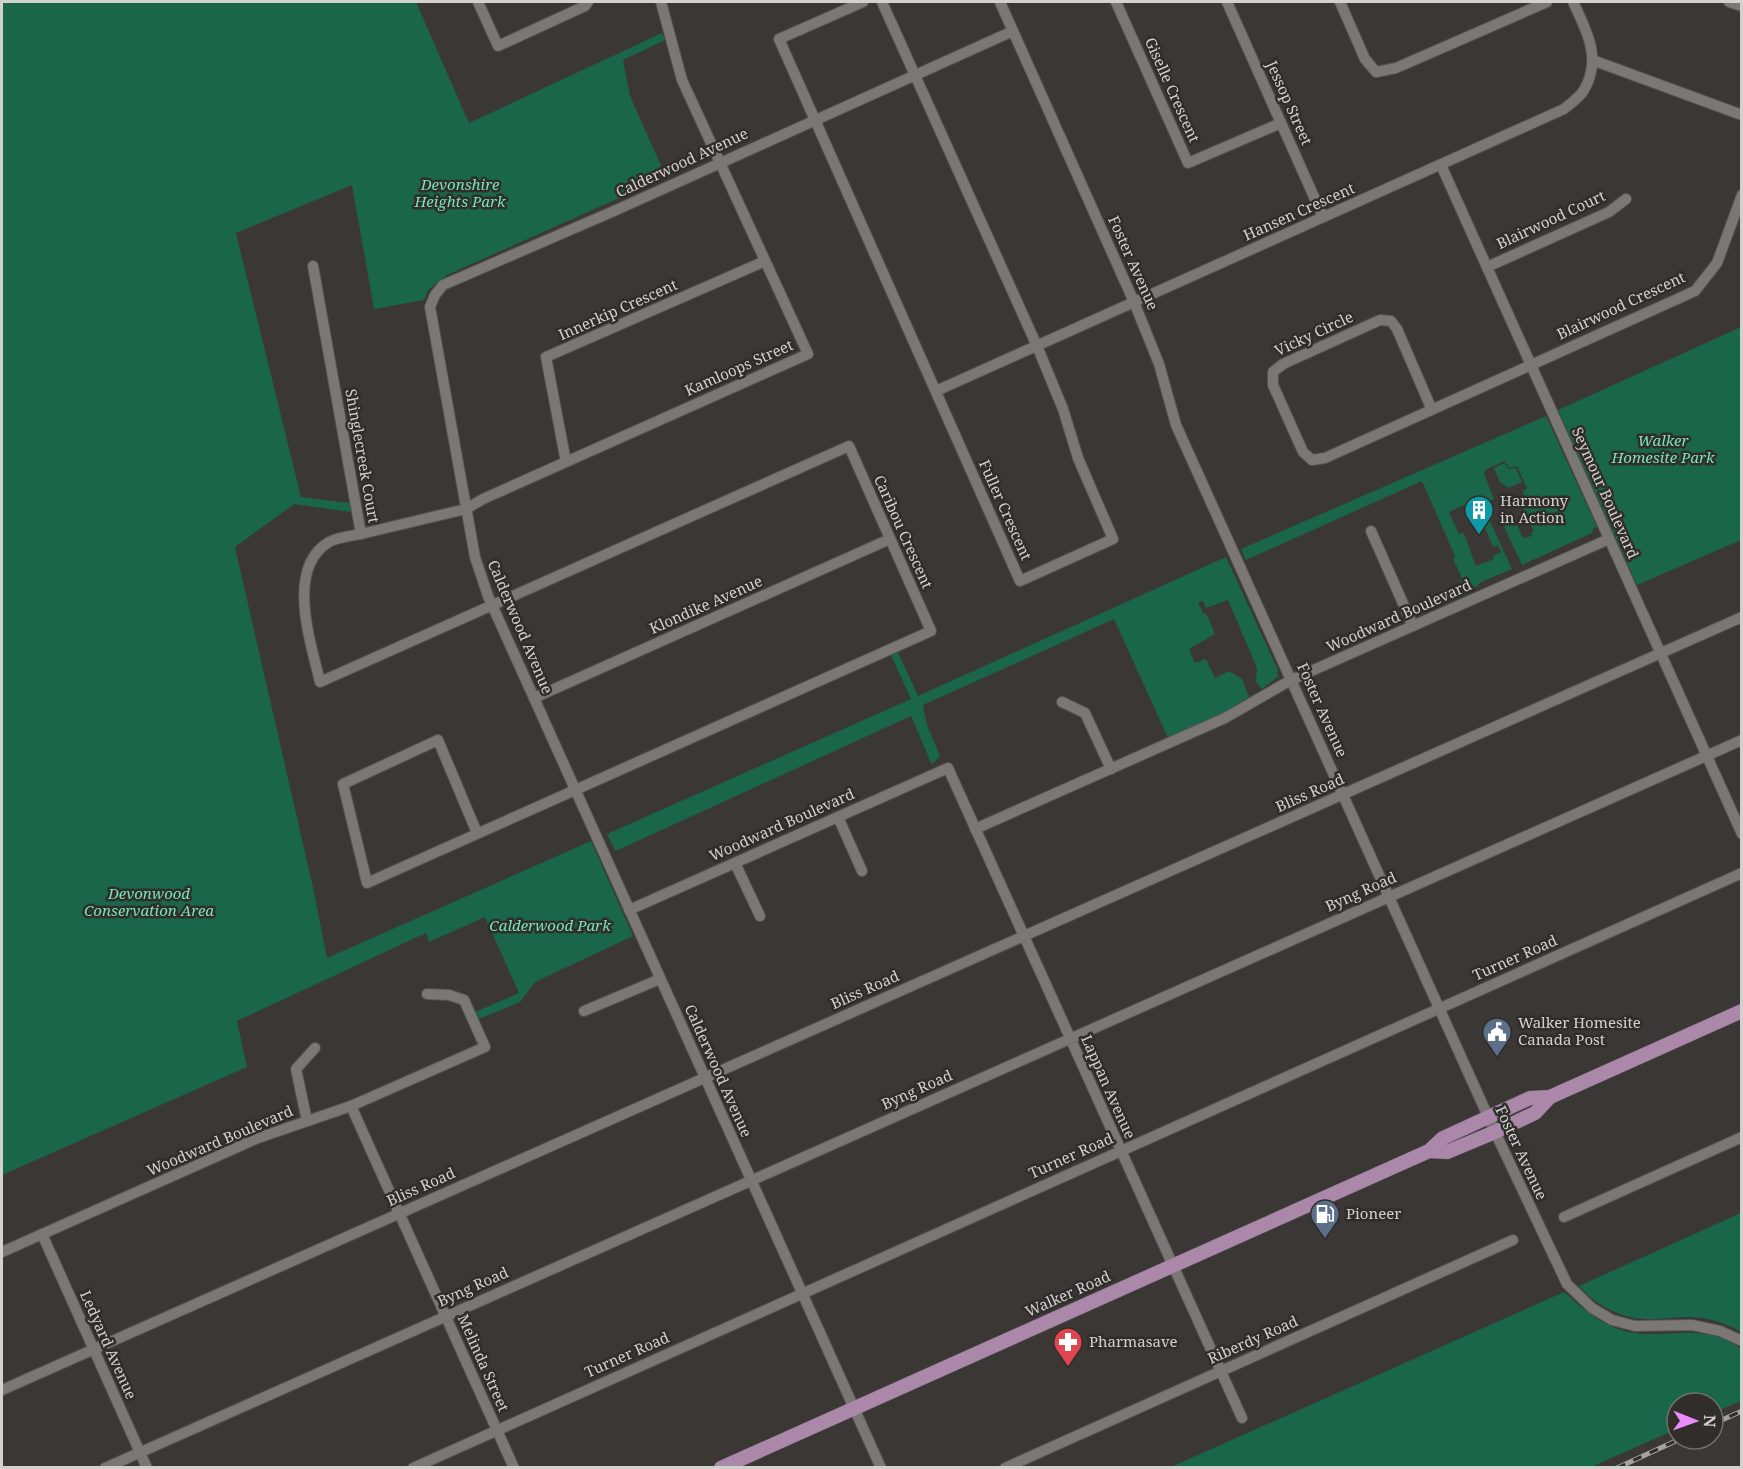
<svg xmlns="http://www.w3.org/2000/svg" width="1743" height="1469" font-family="'Noto Serif',serif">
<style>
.green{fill:#19664b}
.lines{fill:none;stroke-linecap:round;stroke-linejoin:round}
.minor-casing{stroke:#565453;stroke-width:12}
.major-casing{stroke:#565453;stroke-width:15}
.minor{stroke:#7a7775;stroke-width:10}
.major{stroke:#ab87a9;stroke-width:14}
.rail-casing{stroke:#a5a2a1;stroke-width:5}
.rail{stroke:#302d2b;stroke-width:3;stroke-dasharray:9;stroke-linecap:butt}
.labels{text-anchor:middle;stroke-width:5;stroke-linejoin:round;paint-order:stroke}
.street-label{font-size:15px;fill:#d3d1d0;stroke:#302d2b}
.park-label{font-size:15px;font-style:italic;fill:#74e8b9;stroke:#302d2b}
.poi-label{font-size:15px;fill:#d3d1d0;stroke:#302d2b;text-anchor:start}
</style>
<rect width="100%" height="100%" fill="#3a3735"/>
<!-- green -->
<g class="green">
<polygon points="2,2 416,2 469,123 662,33 665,40 623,60 630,96 666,177 447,275 428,290 424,300 374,309 352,185 236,233 301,497 350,503 351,512 294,504 235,547 314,892 327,958 591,841 633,936 535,982 520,1002 479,1019 475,1012 519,993 485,917 429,942 426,933 237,1021 247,1067 2,1175"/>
<polygon points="1741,327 1741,540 1637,585 1558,410"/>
<path d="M 1546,416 L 1597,527 L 1594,528 L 1592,533 L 1522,565 L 1499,516 L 1513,515 L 1523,538 L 1532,536 L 1531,533 L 1534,532 L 1522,505 L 1516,507 L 1515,503 L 1525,499 L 1523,491 L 1527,489 L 1517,466 L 1509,468 L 1505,461 L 1485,470 L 1484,474 L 1494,499 L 1480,505 L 1477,499 L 1449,512 L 1459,534 L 1463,532 C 1469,544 1471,555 1476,566 L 1494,559 L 1493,556 L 1501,552 L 1498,545 L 1493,547 L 1483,523 L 1490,521 L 1512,569 L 1481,582 L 1471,592 L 1464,595 L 1459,584 L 1462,578 L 1453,559 L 1455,556 L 1422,481 L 1246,560 L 1241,549 Z"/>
<polygon points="1505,463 1508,469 1516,468 1522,482 1508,488 1500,482 1494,468"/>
<polygon points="1226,557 1278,670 1277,675 1280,675 1262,689 1256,682 1257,668 1228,600 1206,608 1203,601 1198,602 1203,613 1207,615 1215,634 1189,649 1195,663 1206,659 1215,678 1229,671 1242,679 1249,697 1222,714 1168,738 1114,619 923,705 927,725 940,756 932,765 911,716 618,850 615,850 607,834 911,699 890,653 897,650 918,696"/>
<path d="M 1741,1213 L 1741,1332 C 1731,1326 1719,1321 1707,1319 C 1690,1315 1673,1318 1656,1319 C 1627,1321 1598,1308 1579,1286 Z"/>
<path d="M 1564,1292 C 1581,1307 1596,1321 1618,1329 C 1662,1344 1698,1318 1741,1349 L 1741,1401 L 1713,1413 L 1713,1403 L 1677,1403 L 1677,1429 L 1591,1467 L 1171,1467 Z"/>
</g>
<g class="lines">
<!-- minor casing -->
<g class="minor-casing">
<g id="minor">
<polyline points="478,2 498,46 585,6 588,2"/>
<polyline points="863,2 779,39 1020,581 1113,539 1078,458 1063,409 1037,346 882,2"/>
<polyline points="1000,2 1134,302 1159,364 1176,425 1495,1132 1567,1284 1592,1308 1612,1320 1635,1326 1692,1325 1720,1331 1742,1341"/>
<polyline points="1116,2 1188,163 1281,123"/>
<polyline points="1227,2 1323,217"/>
<polyline points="1340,2 1365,59 1376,72 1396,68 1547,2"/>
<polyline points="1729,2 1742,6"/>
<polyline points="1595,61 1742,115"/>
<polyline points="1441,165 1742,834"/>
<path d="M 313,266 L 361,534 C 351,536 338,537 329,542 C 285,568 311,643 320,682 L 849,446 L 931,631 L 367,883 L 343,784 L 438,740 L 477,833"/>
<polyline points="1487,267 1609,212 1626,199"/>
<path d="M 936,391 L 1564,109 C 1570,104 1580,97 1584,90 C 1602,59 1587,31 1573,2"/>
<polyline points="1432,410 1397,329 1391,321 1380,320 1283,364 1273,372 1273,385 1303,452 1312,460 1325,458 1695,291 1717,263 1742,195"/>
<polyline points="566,462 546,357 765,261"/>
<polyline points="1371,531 1413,626"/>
<polyline points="361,534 466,509 483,499 808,354 682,80 661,2"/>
<polyline points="534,698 890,539"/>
<polyline points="1062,702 1085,713 1111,769"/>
<polyline points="838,817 862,871"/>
<polyline points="975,829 1225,718 1291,680 1609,539"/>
<polyline points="735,863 760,916"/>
<polyline points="629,910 948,768 1242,1418"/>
<polyline points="584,1011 660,979"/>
<polyline points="351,1106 514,1468"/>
<polyline points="307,1121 296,1069 315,1048"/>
<polyline points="1564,1217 1742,1137"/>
<polyline points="42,1234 147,1468"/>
<polyline points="2,1252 258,1138 351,1106 485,1047 464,1000 449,995 427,994"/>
<polyline points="2,1390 1742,617"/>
<polyline points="105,1468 1742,740"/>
<polyline points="413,1468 1742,873"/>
<polyline points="881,1468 488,596 475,557 430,307 435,295 443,285 614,211 1013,31"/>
<polyline points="1005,1468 1513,1240"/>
</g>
</g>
<!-- major casing -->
<g class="major-casing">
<g id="major">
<polyline points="1429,1151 1447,1152 1495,1132 1535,1113 1550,1097"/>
<polyline points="721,1468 1429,1151 1443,1138 1530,1098 1550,1097 1742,1011"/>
</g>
</g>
<!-- minor -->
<use href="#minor" class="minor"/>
<!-- major -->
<use href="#major" class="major"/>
<!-- rail casing -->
<g class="rail-casing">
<g id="rail">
<polyline points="1713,1424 1742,1411"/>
<polyline points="1617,1468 1680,1439"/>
</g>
</g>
<!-- rail -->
<use href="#rail" class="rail"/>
</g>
<!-- icons -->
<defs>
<g id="building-pin" transform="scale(1.5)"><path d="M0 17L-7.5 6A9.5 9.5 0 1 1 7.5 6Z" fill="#0f9aa8" stroke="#302d2b"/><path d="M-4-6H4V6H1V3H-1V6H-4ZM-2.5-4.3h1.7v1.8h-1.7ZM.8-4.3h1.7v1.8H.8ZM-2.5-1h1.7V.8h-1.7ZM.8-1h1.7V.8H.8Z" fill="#fff"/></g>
<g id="civic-pin" transform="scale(1.5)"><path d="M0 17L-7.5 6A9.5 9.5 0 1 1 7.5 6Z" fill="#5c6f8a" stroke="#302d2b"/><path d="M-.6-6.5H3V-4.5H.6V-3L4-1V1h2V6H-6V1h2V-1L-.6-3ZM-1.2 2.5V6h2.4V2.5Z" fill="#fff"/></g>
<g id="fuel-pin" transform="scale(1.5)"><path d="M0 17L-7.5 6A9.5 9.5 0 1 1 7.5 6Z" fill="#5c6f8a" stroke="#302d2b"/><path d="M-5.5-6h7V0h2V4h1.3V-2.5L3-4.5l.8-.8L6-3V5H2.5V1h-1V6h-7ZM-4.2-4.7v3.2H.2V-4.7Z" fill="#fff"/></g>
<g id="pharmacy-pin" transform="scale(1.5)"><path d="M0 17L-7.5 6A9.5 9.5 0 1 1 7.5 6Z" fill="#e0444e" stroke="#302d2b"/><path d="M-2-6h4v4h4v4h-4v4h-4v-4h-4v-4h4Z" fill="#fff"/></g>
</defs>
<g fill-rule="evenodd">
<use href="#building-pin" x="1479" y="510"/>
<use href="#civic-pin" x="1497" y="1032"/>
<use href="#fuel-pin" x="1325" y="1214"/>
<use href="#pharmacy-pin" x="1068" y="1342"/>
</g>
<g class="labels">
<!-- street labels -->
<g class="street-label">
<text transform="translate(1172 90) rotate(66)" y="5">Giselle Crescent</text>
<text transform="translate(1289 103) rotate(66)" y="5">Jessop Street</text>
<text transform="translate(682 163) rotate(-25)" y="5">Calderwood Avenue</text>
<text transform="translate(1299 212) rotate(-24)" y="5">Hansen Crescent</text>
<text transform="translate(1551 220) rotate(-25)" y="5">Blairwood Court</text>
<text transform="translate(1133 263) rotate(66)" y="5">Foster Avenue</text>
<text transform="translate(1621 306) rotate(-25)" y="5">Blairwood Crescent</text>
<text transform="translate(618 310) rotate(-24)" y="5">Innerkip Crescent</text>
<text transform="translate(1314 334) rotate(-25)" y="5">Vicky Circle</text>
<text transform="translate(739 368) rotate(-24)" y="5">Kamloops Street</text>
<text transform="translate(362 456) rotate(80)" y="5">Shinglecreek Court</text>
<text transform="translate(1605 493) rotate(66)" y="5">Seymour Boulevard</text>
<text transform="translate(1005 510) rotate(66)" y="5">Fuller Crescent</text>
<text transform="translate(903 532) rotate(66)" y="5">Caribou Crescent</text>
<text transform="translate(706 605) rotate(-24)" y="5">Klondike Avenue</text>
<text transform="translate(1399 616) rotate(-24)" y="5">Woodward Boulevard</text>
<text transform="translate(520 627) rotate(67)" y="5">Calderwood Avenue</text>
<text transform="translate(1322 710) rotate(66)" y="5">Foster Avenue</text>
<text transform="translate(1310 793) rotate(-24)" y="5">Bliss Road</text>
<text transform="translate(782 825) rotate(-24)" y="5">Woodward Boulevard</text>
<text transform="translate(1361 892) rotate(-24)" y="5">Byng Road</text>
<text transform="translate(1515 958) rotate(-24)" y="5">Turner Road</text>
<text transform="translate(865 990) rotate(-24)" y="5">Bliss Road</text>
<text transform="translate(718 1071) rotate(66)" y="5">Calderwood Avenue</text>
<text transform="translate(1108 1087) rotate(66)" y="5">Lappan Avenue</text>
<text transform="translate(917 1090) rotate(-24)" y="5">Byng Road</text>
<text transform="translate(220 1141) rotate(-23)" y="5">Woodward Boulevard</text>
<text transform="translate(1521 1153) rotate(65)" y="5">Foster Avenue</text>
<text transform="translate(1071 1156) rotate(-24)" y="5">Turner Road</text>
<text transform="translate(421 1187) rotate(-24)" y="5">Bliss Road</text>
<text transform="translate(473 1287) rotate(-24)" y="5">Byng Road</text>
<text transform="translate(1068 1294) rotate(-24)" y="5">Walker Road</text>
<text transform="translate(1253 1340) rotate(-24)" y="5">Riberdy Road</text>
<text transform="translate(108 1345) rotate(66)" y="5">Ledyard Avenue</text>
<text transform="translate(627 1355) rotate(-24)" y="5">Turner Road</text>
<text transform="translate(483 1363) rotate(66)" y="5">Melinda Street</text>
</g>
<!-- park labels -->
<g class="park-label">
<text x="460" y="190">Devonshire<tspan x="460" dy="17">Heights Park</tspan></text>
<text x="1663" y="446">Walker<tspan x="1663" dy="17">Homesite Park</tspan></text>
<text x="149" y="899">Devonwood<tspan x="149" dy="17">Conservation Area</tspan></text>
<text x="550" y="931">Calderwood Park</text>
</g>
<!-- poi labels -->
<g class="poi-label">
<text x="1500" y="506">Harmony<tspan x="1500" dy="17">in Action</tspan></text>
<text x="1518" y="1028">Walker Homesite<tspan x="1518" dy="17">Canada Post</tspan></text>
<text x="1346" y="1219">Pioneer</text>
<text x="1089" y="1347">Pharmasave</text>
</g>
</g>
<!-- border -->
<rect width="1743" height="1469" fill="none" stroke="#d3d1d0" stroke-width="6"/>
<!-- north arrow -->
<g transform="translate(1695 1421) rotate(91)"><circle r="28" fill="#302d2b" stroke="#716f6d" stroke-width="1.5"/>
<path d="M0-4.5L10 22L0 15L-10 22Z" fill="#ec8cfb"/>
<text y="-9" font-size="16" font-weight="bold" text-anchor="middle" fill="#d3d1d0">N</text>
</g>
</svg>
